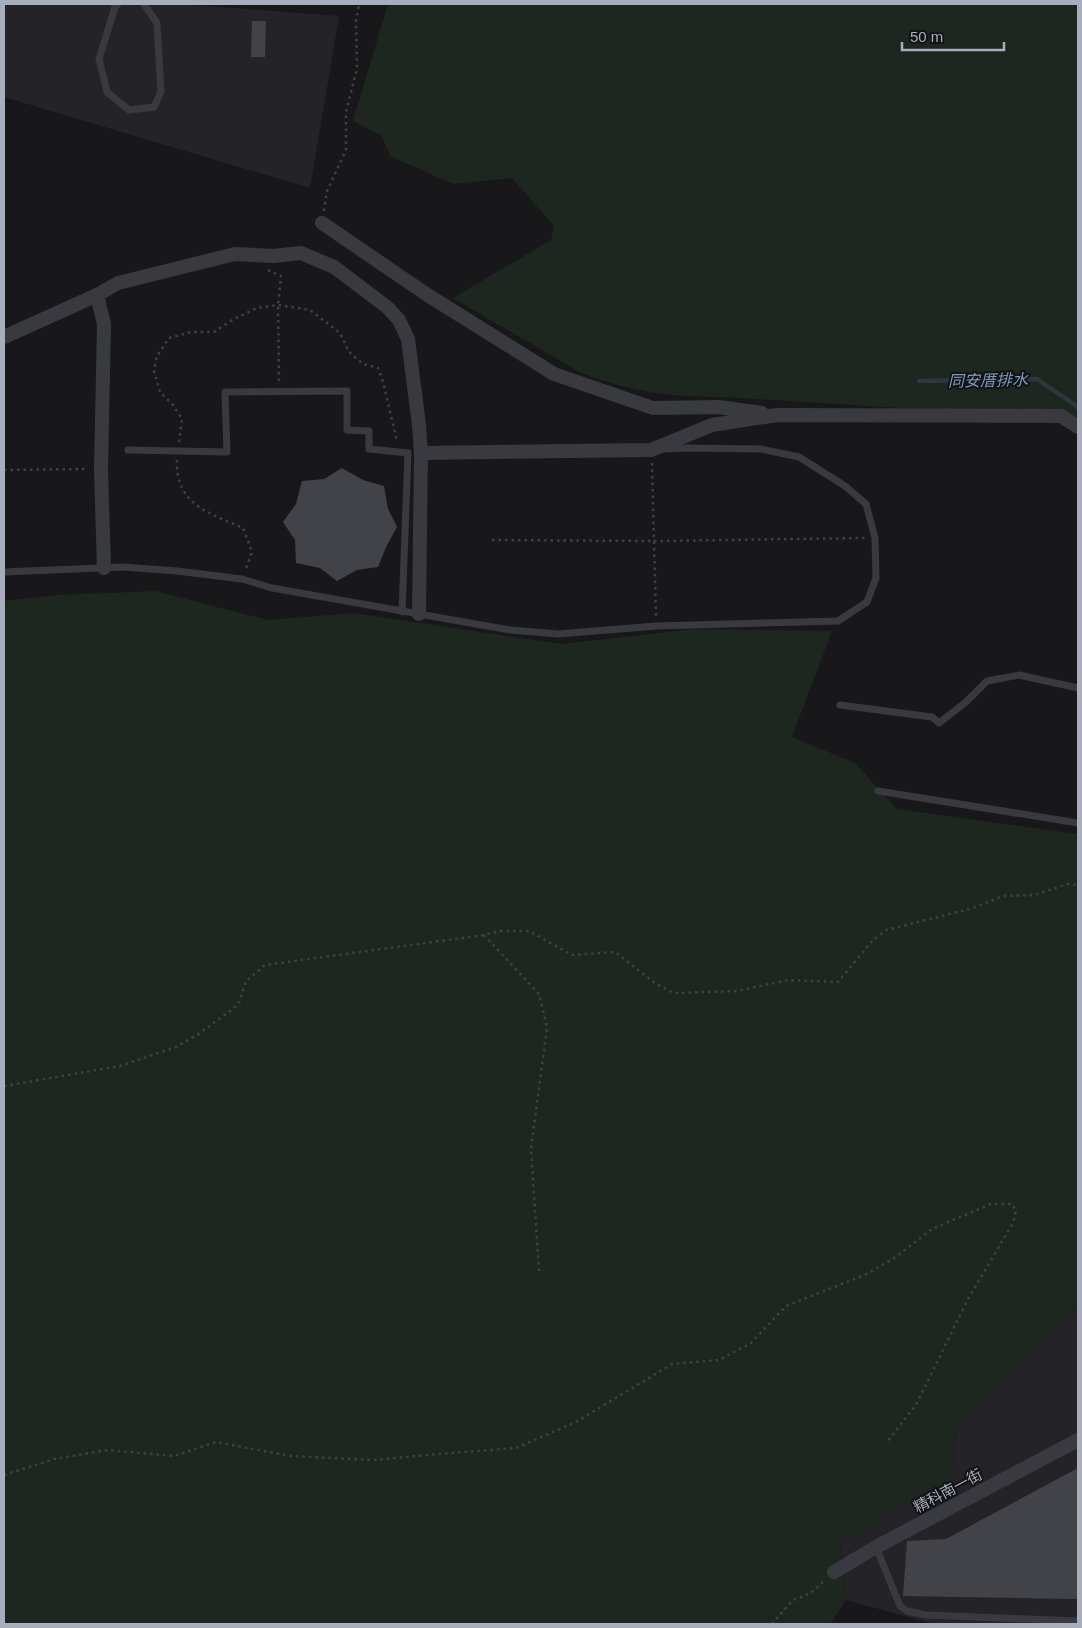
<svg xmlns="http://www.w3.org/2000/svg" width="1082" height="1628" font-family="Helvetica,'Noto Sans TC',sans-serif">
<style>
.built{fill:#242428}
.green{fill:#1d261f}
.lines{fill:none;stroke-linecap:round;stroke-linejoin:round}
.stream{stroke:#2c3740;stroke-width:4.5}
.building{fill:#424348}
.path{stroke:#3f4147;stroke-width:2.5;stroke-dasharray:2.5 4;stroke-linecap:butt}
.service{stroke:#393a40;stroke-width:7}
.minor{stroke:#393a40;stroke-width:14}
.labels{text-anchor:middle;stroke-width:4;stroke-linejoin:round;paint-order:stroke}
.street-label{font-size:15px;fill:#a9aebc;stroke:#131316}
.water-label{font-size:16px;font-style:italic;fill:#7d9bba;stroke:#131316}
</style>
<rect width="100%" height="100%" fill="#18181b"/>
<!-- built -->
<g class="built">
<polygon points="4,4 182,4 339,16 310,188 4,97"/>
<polygon points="1078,1309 1078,1624 934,1624 846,1600 840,1544 953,1476 956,1428"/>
</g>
<!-- green -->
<g class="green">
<path d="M 388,4 L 1078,4 L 1078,422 L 1057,418 L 725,397 C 675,398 628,391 581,373 L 453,298 L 551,240 L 554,226 L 512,178 L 453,184 L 390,156 L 382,136 L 353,121 Z"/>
<polygon points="155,591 268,620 353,613 562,644 694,629 832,631 792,737 855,763 897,809 1078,834 1078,1309 956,1428 953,1476 840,1544 846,1600 831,1623 833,1624 4,1624 4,601 57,595"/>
</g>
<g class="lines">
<!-- stream -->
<polyline class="stream" points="919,381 1037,379 1078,407"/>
</g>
<!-- building -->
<g class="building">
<polygon points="252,21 266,21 265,57 251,57"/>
<polygon points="342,468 363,480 384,486 388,509 397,527 386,547 378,567 357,570 337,581 320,568 296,563 295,540 283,522 296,504 302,481 324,479"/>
<polygon points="1078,1468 1078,1599 903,1596 907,1541 946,1539"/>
</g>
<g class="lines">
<!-- path -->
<g class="path">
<polyline points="324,211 327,191 346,150 346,112 357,68 356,21 359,4"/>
<polyline points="268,270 281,276 278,305 279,381"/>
<polyline points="179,442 182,419 173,405 160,392 154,371 157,356 169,338 191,332 214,332 234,319 257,308 278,305 310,310 340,333 349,352 363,364 378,368 383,382 397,441"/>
<path d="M 177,460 C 175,505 210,513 243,528 L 252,552 L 245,571"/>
<polyline points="652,463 654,541 866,538"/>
<polyline points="4,470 87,469"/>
<polyline points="492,540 654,541 656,617"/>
<polyline points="484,935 539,994 547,1027 531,1149 539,1271"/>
<polyline points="4,1086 120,1066 176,1047 200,1033 238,1005 246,981 265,965 484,935 500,931 529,931 572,955 615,952 656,984 674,993 737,991 788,980 838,982 873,940 886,930 973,908 1003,896 1035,895 1067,884 1078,885"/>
<polyline points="4,1475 54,1459 108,1450 174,1456 216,1442 290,1456 374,1460 427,1455 516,1448 576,1422 672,1364 719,1360 751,1343 786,1306 867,1274 896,1257 932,1229 991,1204 1012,1204 1016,1211 1013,1223 968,1299 916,1405 887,1442"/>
<polyline points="772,1624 793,1600 811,1593 825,1580"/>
</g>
<!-- service -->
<g class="service">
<polyline points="118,4 115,7 99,59 107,92 129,110 154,107 161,92 157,23 144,4"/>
<polyline points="128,450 227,452 225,392 347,391 347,430 369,431 369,449 408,453 402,612"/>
<polyline points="4,572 123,567 177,571 242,579 272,588 510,630 558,634 656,626 838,621 867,602 876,578 875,538 866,504 845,486 799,457 761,449 687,448 664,449"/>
<polyline points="840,705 932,717 939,723 966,702 987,681 1019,675 1078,688"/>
<polyline points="878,791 1078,823"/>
<polyline points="876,1547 900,1606 907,1611 926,1615 1078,1621"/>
</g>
<!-- minor -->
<g class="minor">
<polyline points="322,223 426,294 554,374 653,408 719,407 762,413"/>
<polyline points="97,295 104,324 101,470 104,568"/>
<polyline points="4,337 97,295 118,283 235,254 273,256 301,253 334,267 387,307 399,320 408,339 419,425 421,453 419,614"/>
<polyline points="421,453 651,450 712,425 777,415 1061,416 1078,427"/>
<polyline points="834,1572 876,1547 1078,1440"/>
</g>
</g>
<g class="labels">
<!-- street labels -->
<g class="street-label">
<text transform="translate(948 1491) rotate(-28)" y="5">精科南一街</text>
</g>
<!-- water labels -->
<g class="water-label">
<text transform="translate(988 380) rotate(-1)" y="6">同安厝排水</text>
</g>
</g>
<!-- border -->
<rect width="1082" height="1628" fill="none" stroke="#a9aebc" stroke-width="10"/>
<!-- scale -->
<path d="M902 42v8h102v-8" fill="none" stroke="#a9aebc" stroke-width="2.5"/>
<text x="910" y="42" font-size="15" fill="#a9aebc" stroke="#131316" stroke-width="4" paint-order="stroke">50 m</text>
</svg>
